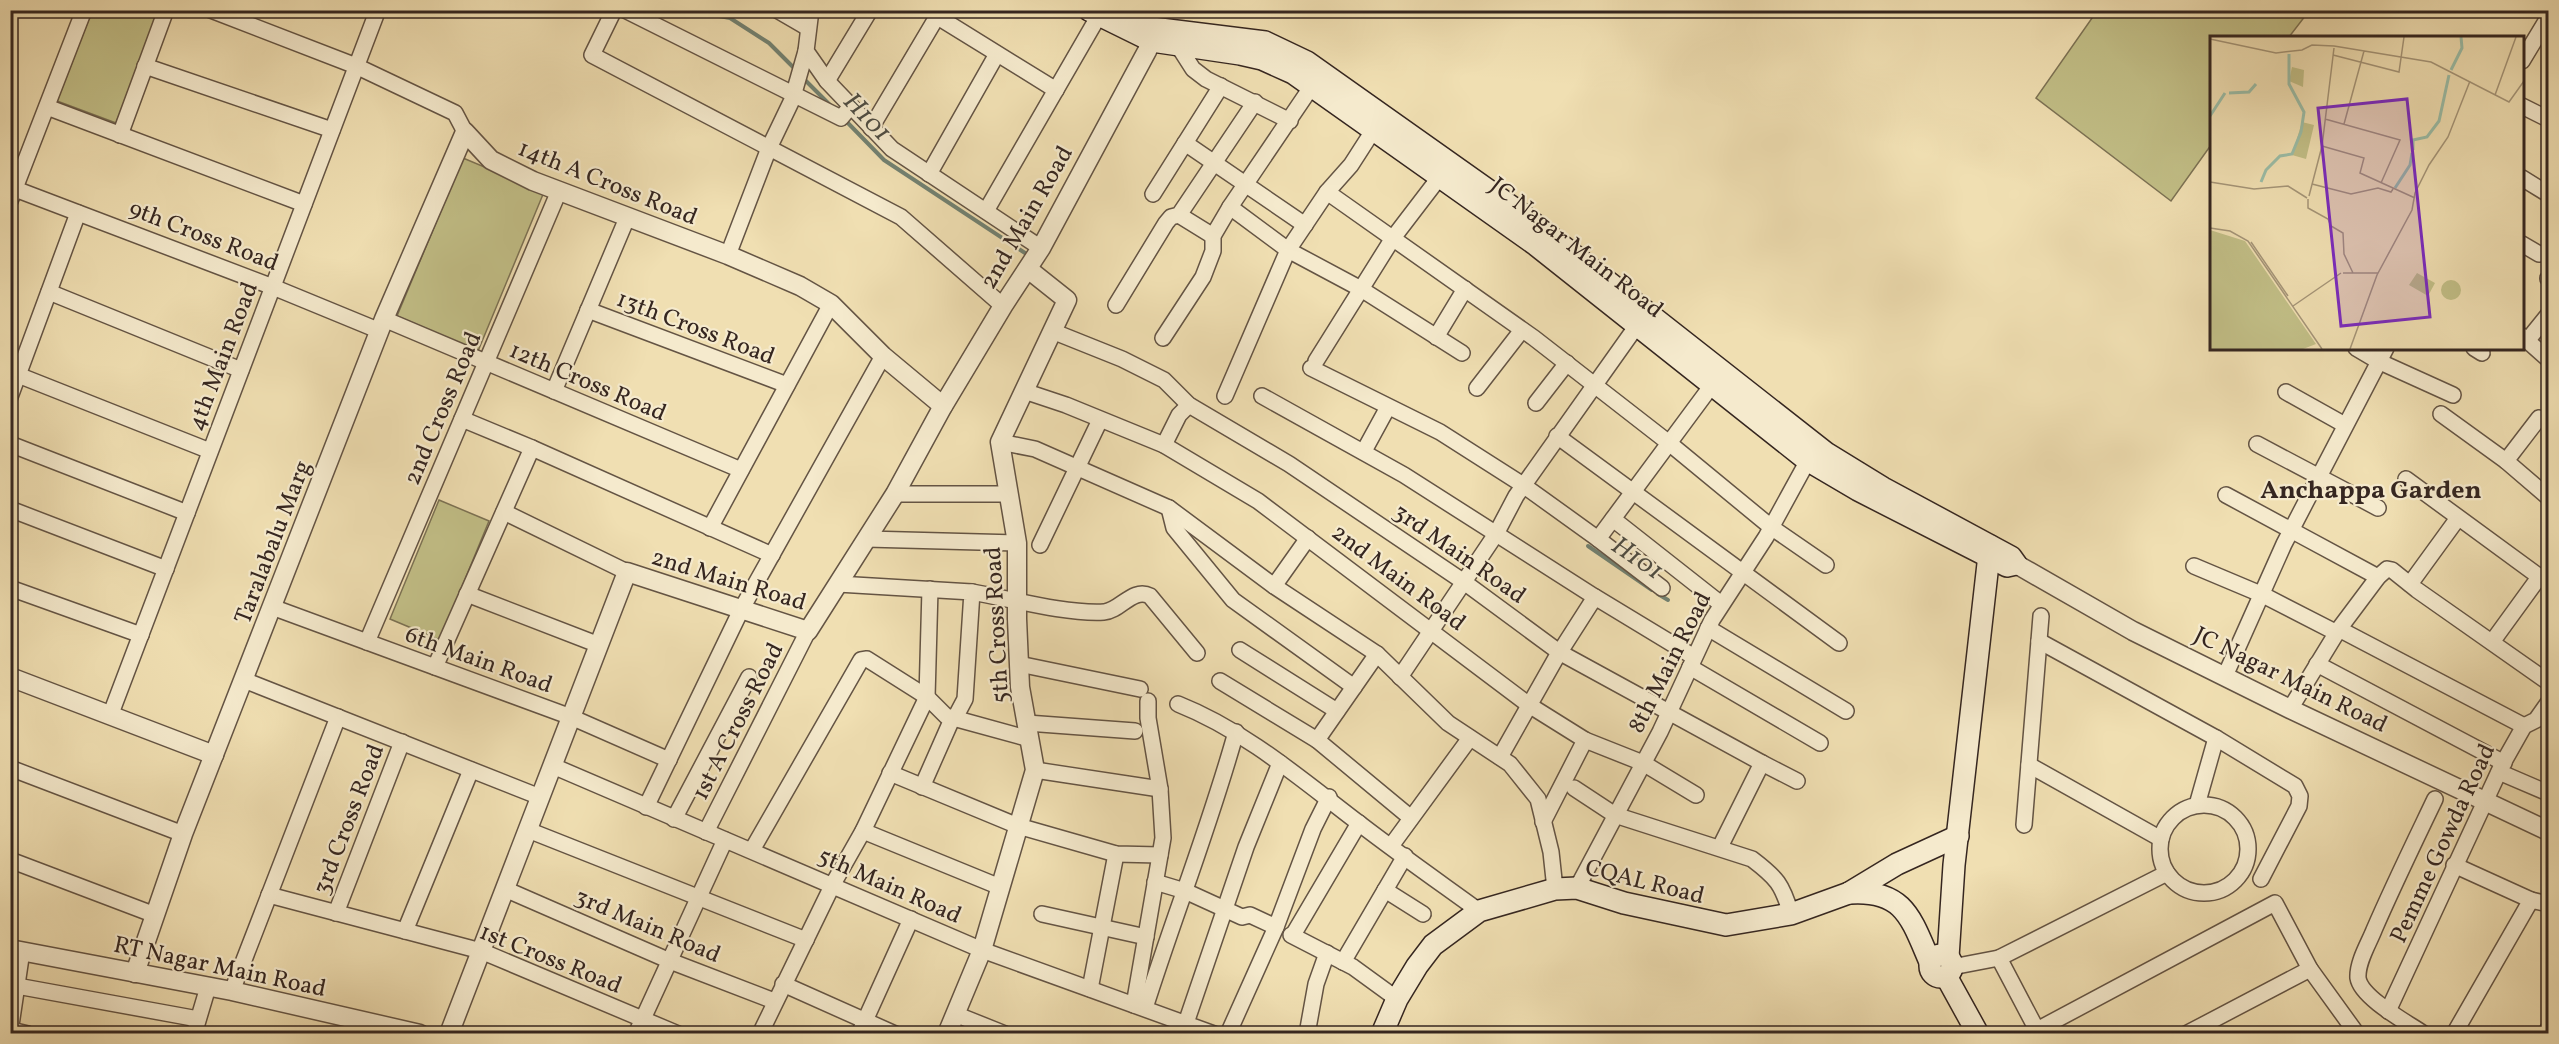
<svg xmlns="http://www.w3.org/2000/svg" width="2559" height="1044" font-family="Vollkorn,serif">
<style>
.green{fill:#c2bf87;stroke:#7c7254;stroke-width:1.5}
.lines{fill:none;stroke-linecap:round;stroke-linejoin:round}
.stream{stroke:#728171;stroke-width:4}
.minor-casing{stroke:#645444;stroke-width:18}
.tertiary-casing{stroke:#645444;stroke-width:21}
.secondary-casing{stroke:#352620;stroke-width:24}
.minor{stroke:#f5eacd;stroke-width:15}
.tertiary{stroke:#f5eacd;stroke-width:18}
.secondary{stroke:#f5eacd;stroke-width:21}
.labels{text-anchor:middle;stroke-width:4.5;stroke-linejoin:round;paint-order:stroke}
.street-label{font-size:24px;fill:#352620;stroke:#f5eacd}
.water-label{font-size:26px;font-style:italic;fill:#4e4c42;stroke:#f5eacd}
.neighbourhood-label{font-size:26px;font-weight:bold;fill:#352620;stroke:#f5eacd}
.inset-river{fill:none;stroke:#9bbda7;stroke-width:3}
.inset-road{fill:none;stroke:#a59578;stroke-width:1.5}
.view{fill:#7b2cbf;fill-opacity:0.15;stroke:#7b2cbf;stroke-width:3}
.inset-edge{fill:none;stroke:#352620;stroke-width:3}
</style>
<rect width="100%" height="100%" fill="#f0dfb2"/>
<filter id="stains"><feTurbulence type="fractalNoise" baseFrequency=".00333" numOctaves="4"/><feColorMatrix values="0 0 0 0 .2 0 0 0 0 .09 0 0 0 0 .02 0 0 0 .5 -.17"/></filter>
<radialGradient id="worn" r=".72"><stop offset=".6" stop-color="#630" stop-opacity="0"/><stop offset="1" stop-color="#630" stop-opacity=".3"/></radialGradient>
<!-- green -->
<g class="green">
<polygon points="92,11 159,11 116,123 57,101"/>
<polygon points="2097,11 2097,10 2309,11 2289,37 2211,38 2211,145 2171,201 2036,98"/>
<polygon points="463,158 544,192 478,351 397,316"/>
<polygon points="439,500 489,521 440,640 390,619"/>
</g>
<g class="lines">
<!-- stream -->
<g class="stream">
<polyline points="687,10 730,18 769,43 796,70"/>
<polyline points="803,78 832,107"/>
<polyline points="845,120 884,160 1025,253"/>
<polyline points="1588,546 1652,590"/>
<polyline points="1658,594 1668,600"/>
</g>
<!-- minor casing -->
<g class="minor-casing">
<g id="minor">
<polyline points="211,10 356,66 455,113 465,132"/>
<polyline points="614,10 592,55 901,217 1003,306"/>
<polyline points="625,10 841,118 851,106"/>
<polyline points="777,10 808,28"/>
<polyline points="811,10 806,51 827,81 892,149 1041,248"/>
<polyline points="938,17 1056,90"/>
<polyline points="1177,40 1177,44 1193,69 1206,79 1290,121"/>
<polyline points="2522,61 2548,18"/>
<polyline points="145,66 332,130"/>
<polyline points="827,81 870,10"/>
<polyline points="2522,106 2548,119"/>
<polyline points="47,107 304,204"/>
<polyline points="871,128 941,10"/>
<polyline points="120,135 166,10"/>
<polyline points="1185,143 1305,225"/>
<polyline points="929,174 997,54"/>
<polyline points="2522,178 2548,194"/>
<polyline points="10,187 273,287 380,331"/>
<polyline points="1327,192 1534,338 1669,443 1771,527 1826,565"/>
<polyline points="1153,194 1221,86"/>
<polyline points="10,201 84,10"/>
<polyline points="1230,207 1288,250 1361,289 1462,353"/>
<polyline points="986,211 1098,17"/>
<polyline points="1179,215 1213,236"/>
<polyline points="2522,244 2539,254"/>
<polyline points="728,255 769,148 792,100 806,51"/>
<polyline points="2548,278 2548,279"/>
<polyline points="49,292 241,370"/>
<polyline points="1116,305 1166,223 1171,217 1179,215 1255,102"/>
<polyline points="588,310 787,385"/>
<polyline points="384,319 741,470"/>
<polyline points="1052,331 1122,359 1164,380 1189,405 1289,464 1464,582 1559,652 1762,763 1720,847"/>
<polyline points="2522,336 2548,359"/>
<polyline points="1436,337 1465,289"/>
<polyline points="1163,338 1203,277 1213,251 1213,236 1230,207 1312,86"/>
<polyline points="2527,341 2548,315"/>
<polyline points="2356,348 2378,361 2453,395"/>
<polyline points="2474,348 2482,353"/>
<polyline points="1316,361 1393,238 1445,170"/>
<polyline points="1311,368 1440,432 1523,485 1598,539 1718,377"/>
<polyline points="18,375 210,451"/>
<polyline points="1477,388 1522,330"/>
<polyline points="554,391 627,218"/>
<polyline points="1024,391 1066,405 1164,445 1258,501 1529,705 1585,740 1643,763 1696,795"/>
<polyline points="2286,392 2345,425"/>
<polyline points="1225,396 1288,250 1327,192 1351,165 1378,123"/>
<polyline points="1262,396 1404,475 1595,597"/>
<polyline points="10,397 78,213"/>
<polyline points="1536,403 1567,363"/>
<polyline points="2441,414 2506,461"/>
<polyline points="2539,418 2506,461 2548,497"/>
<polyline points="462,419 532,448 772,555"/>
<polyline points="1557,436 1839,643"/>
<polyline points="1000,442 1035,449 1169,508 1274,586 1377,654 1448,723 1510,764 1538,799 1551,852 1555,889"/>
<polyline points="10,444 187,513"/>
<polyline points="2257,444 2378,508"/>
<polyline points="1164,445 1179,415 1189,405"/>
<polyline points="1364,451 1388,407"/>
<polyline points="2406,479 2548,583"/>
<polyline points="895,494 1009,494"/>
<polyline points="2226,495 2378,577"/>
<polyline points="1169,508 1174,528 1233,600 1354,687"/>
<polyline points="10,509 166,569"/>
<polyline points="504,512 627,572"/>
<polyline points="1613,519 1721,604"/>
<polyline points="710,528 831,304"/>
<polyline points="867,539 1017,543"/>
<polyline points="1598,539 1662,588"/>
<polyline points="1040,545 1100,420"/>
<polyline points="2194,566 2263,595 2337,633"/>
<polyline points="838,584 972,592 965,699 956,716 952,719 922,787"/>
<polyline points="2410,584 2458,518"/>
<polyline points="1274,586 1308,538"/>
<polyline points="10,588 141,635"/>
<path d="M 972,592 C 1012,599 1064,614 1104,612 C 1120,611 1133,587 1150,596 L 1197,653"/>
<polyline points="467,594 599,645"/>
<polyline points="272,607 571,717 669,760"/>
<polyline points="1708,628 1846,711"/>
<polyline points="2339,629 2524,726"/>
<polyline points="2039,641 2216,738 2295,786 2300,796 2299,806 2261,879"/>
<polyline points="367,642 559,191"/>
<polyline points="2492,642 2540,576"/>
<polyline points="1240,650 1337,711"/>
<polyline points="1377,654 1317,740 1411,818"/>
<polyline points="1019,664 1140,689"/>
<polyline points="2317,664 2504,763"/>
<polyline points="435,667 532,448"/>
<polyline points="1690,667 1820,743"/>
<polyline points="2225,676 2284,544 2386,348"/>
<polyline points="1400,677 1496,534 1516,496 1643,317"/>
<polyline points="244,680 540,797"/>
<polyline points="1220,681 1317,740"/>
<path d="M 1178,704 C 1246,731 1302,780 1360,824 C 1399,854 1439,882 1479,911"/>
<polyline points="2290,709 2339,629 2378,577 2387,569 2392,570 2417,590 2548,682"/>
<polyline points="110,716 377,12 374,10"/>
<polyline points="1027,723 1135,731"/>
<polyline points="1500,757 1556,658 1595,597 1694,657"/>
<polyline points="1762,763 1797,781"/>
<polyline points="2029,765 2161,839"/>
<polyline points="553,766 982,950 1214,1034"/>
<polyline points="10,768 183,834"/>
<polyline points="1035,770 1160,789"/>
<polyline points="2499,772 2548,793"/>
<polyline points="890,773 1018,826 1116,854 1160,855"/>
<path d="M 1574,788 L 1615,815 L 1752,859 C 1777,878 1782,884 1791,914"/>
<polyline points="2197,805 2216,738"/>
<circle cx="2204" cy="849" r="44"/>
<polyline points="646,807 741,610 883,356"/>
<polyline points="674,819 749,677"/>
<polyline points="1543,822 1585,740"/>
<polyline points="2024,825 2041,616"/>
<polyline points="528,830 806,940"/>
<polyline points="863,831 1000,887"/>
<polyline points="706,832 808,631"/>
<polyline points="1391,846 1470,738"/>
<polyline points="752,850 861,660 867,659 927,697 946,716 1030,739"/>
<polyline points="10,860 155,915"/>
<polyline points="2454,865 2531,900"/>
<polyline points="1155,882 1185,891 1242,917 1250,915 1276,927"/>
<polyline points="1577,888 1660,732 1712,620 1766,537 1812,453"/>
<polyline points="505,889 670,961 774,1001"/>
<polyline points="1385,890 1423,914"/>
<polyline points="269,895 481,951 678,1034"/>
<polyline points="336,913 402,742"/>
<polyline points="1042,914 1146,937"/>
<polyline points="405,931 471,770"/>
<polyline points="1291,935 1353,967 1397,999"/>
<polyline points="1293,935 1359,823"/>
<polyline points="1999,958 2039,1034"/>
<polyline points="1343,962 1405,856"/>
<polyline points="1952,967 1999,958 2167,873"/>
<polyline points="783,984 895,1034"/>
<polyline points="17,986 198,1019"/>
<polyline points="1090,989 1116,854"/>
<polyline points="232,991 338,717"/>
<polyline points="1134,1005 1163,838 1160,789 1148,718 1148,701"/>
<path d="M 1145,1008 C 1174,916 1210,826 1236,732"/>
<polyline points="2388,1011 2502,765 2524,726 2536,720 2548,703"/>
<polyline points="955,1014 1005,1034"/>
<polyline points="1186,1023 1246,847 1280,763"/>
<polyline points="11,1030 28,1034"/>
<polyline points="2037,1030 2275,903 2310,969 2357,1034"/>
<polyline points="10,1032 22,951"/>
<polyline points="194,1034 208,987"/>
<polyline points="636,1034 725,840"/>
<polyline points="760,1034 833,884 863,831 927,697 930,589"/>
<polyline points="859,1034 911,919"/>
<polyline points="1228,1034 1276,927 1313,829 1329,797"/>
<polyline points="1307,1034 1316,984 1327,953"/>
<polyline points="2186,1034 2310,969"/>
<path d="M 2424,1034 C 2408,1023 2361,998 2358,978 C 2357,962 2369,943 2374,930 C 2393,886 2414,843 2435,799"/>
<polyline points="2454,1034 2531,900 2548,904"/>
<polyline points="2546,1034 2548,1029"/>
</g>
</g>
<!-- tertiary casing -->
<g class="tertiary-casing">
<g id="tertiary">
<polyline points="2016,564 2133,631 2290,709 2548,831"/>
<polyline points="10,677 214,755"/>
<polyline points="10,949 232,991 420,1034"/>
<polyline points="135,973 183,834 384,319 465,132 491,160 533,181 728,255 800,286 831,304 883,356 943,406"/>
<polyline points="449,1034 627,572 808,631 895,494 943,406 1003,306 1041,248 1147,51 1156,29"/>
<polyline points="947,1034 982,950 1035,770 1020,687 1017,619 1017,543 1000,442 1067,300 1028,269"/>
</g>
</g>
<!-- secondary casing -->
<g class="secondary-casing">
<g id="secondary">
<polyline points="1089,10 1152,41 1240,54 1262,59 1293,73 1536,245 1807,460 1858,490 2007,566 2016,564 2011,557 1883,488 1826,453 1519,212 1307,62 1265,42 1152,28 1121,10"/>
<path d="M 1849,893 C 1904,889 1911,918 1930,962"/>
<circle cx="1941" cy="966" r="11"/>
<polyline points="1948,957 1954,865 1990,546"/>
<polyline points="1946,976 1978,1034"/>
<polyline points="1382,1034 1397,999 1417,966 1433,945 1479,911 1555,889 1577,888 1624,903 1726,925 1791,914 1849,893 1897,864 1958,836"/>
</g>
</g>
<!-- minor -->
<use href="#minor" class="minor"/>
<!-- tertiary -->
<use href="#tertiary" class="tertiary"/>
<!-- secondary -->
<use href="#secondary" class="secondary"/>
</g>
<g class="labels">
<!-- street labels -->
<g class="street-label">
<text transform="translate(608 182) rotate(22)" y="8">14th A Cross Road</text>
<text transform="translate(1026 217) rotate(-60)" y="8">2nd Main Road</text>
<text transform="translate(204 235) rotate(21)" y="8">9th Cross Road</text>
<text transform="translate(1577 247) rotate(38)" y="8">JC Nagar Main Road</text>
<text transform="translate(696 327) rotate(21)" y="8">13th Cross Road</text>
<text transform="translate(222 356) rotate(-69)" y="8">4th Main Road</text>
<text transform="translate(588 381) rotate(23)" y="8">12th Cross Road</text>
<text transform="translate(442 408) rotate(-67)" y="8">2nd Cross Road</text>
<text transform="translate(272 542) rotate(-69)" y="8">Taralabalu Marg</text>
<text transform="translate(1460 553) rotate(35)" y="8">3rd Main Road</text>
<text transform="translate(1399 577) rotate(37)" y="8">2nd Main Road</text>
<text transform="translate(729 579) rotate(17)" y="8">2nd Main Road</text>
<text transform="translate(996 625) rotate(-93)" y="8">5th Cross Road</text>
<text transform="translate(479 659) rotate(20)" y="8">6th Main Road</text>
<text transform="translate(1669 662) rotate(-63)" y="8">8th Main Road</text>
<text transform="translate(2291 679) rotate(26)" y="8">JC Nagar Main Road</text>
<text transform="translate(737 721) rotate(-63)" y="8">1st A Cross Road</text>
<text transform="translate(348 819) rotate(-69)" y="8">3rd Cross Road</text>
<text transform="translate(2442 843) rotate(-65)" y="8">Pemme Gowda Road</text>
<text transform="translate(1645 881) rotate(14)" y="8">CQAL Road</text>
<text transform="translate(890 885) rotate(24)" y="8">5th Main Road</text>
<text transform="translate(648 925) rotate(23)" y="8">3rd Main Road</text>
<text transform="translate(551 958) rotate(22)" y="8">1st Cross Road</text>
<text transform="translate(220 966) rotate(12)" y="8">RT Nagar Main Road</text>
</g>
<!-- water labels -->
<g class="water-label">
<text transform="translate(868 116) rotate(46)" y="9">H101</text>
<text transform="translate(1638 557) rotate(34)" y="9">H101</text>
</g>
<!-- neighbourhood labels -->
<g class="neighbourhood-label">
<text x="2371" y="498">Anchappa Garden</text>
</g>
</g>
<!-- overview -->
<g transform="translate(2210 36)">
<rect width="314" height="314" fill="#f0dfb2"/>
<path d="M 82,31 L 94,34 L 93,51 L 79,45 ZM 92,86 L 104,89 L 96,123 L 82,119 ZM 0,194 L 35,205 L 106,308 L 93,313 L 0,313 ZM 207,237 L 225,247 L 218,260 L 199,249 ZM231 254a10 10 0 1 1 20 0a10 10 0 1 1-20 0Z" fill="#c2bf87"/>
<path class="inset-river" d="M 241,34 L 252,12 L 251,1M 19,57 L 39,56 L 46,48M 0,80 L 15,57M 203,114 L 203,104 L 217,101 L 229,85 L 239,39M 51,146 L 56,134 L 70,120 L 82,118 L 91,96 L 94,76 L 79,48 L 79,18M 185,152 L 200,129 L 202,117"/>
<path class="inset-road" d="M 0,3 L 66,17 L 92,14 L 102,9 L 124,10M 124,10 L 221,26 L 299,66 L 314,45M 123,19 L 189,36 L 194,1M 285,59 L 306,1M 115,83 L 190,104 L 171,147M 134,88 L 154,15M 112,110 L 154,122 L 150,137 L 205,162M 0,146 L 44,153 L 78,150 L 97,162M 102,148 L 141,158 L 168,152 L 181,156 L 183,153M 99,160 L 112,110 L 124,12M 98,163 L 98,172 L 118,183 L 121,190 L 133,197 L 134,218 L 143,237M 0,192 L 20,195 L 38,205 L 112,313M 41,206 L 78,260M 133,237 L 168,237M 167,239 L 202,174 L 205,157 L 219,129 L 238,101 L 260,45M 83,270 L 131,237M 140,313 L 167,239"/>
<path class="view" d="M 197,63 L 220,281 L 131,290 L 108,72 Z"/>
<rect width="314" height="314" class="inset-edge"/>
</g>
<!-- margin -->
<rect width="2559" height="1044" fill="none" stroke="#f0dfb2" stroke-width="36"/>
<rect x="12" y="12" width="2535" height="1020" fill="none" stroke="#352620" stroke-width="3"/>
<rect x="18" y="18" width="2523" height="1008" fill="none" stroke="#352620" stroke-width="1.5"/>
<rect width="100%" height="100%" filter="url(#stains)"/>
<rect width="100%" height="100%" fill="url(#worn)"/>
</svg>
